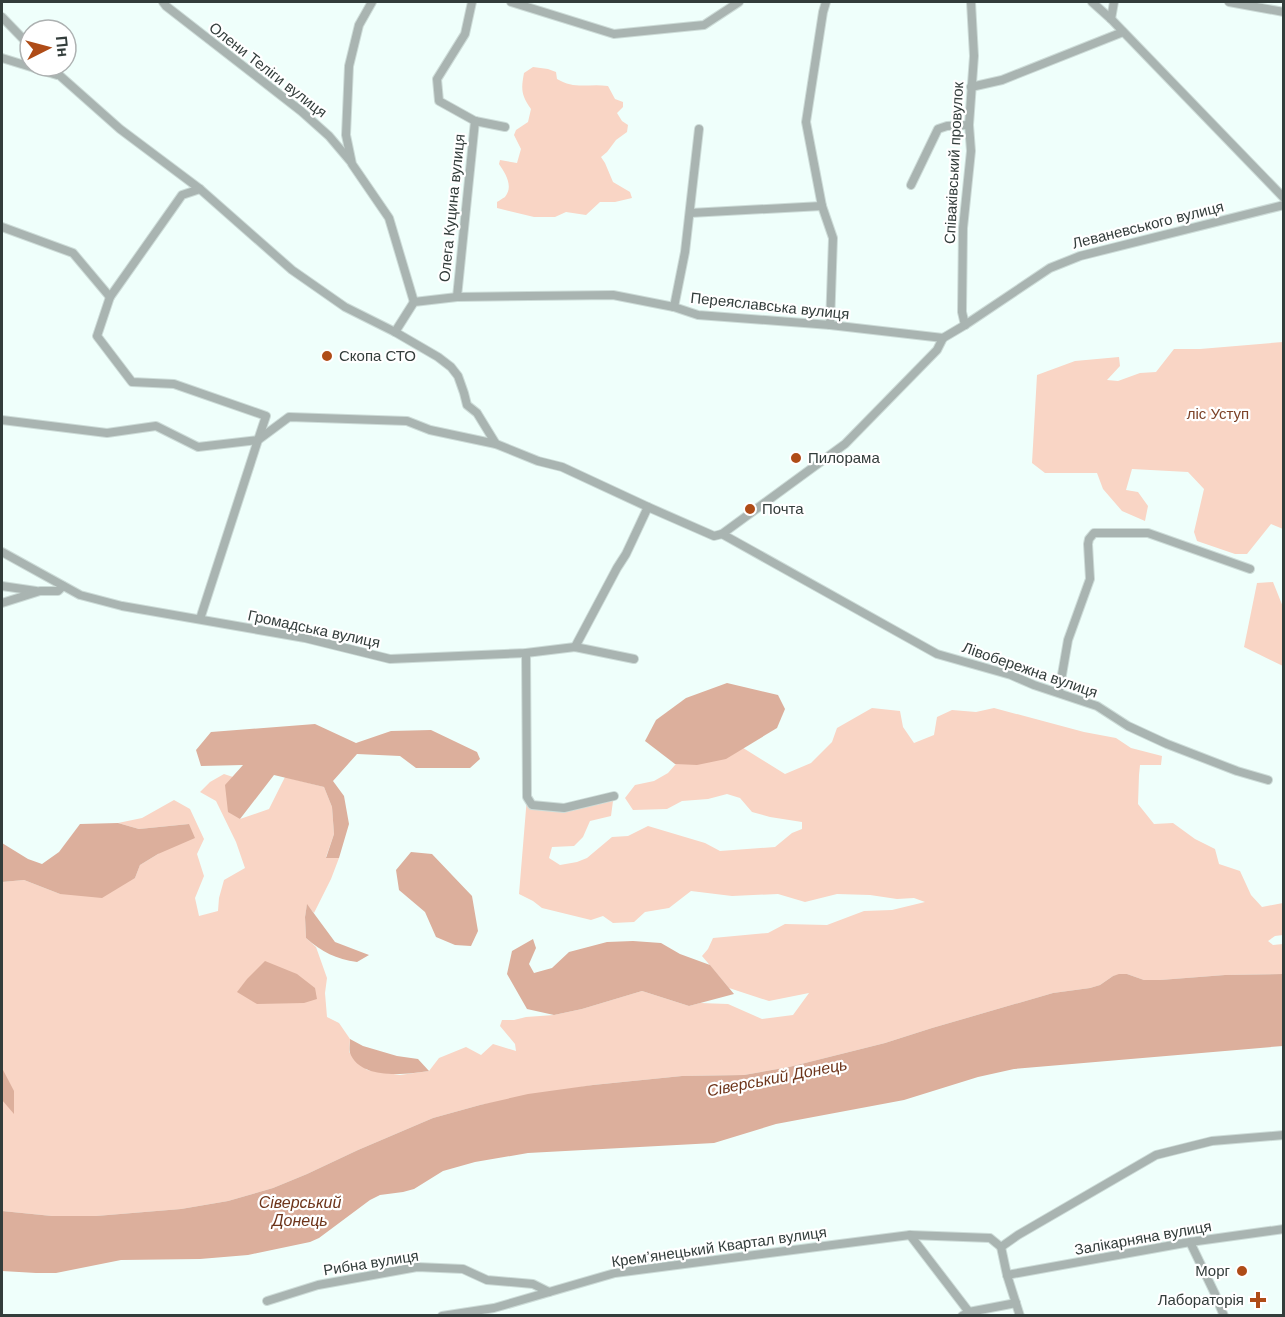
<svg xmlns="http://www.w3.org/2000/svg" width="1285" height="1317" font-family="Arial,sans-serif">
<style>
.green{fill:#f9d5c5}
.water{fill:#dcaf9c}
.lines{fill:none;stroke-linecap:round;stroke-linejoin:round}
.street-casing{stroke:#cddcd8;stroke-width:10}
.street{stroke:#a9b4b1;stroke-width:8}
.poi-dot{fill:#af4c17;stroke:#fff;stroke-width:2}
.labels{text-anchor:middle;stroke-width:4.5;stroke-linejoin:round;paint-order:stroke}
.street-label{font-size:15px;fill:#333d3b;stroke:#fff}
.poi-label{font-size:15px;fill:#333d3b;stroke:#fff;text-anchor:start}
.park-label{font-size:15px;fill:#7d4329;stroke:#fff}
.water-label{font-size:16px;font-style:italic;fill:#6e351b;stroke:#fff}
</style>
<rect width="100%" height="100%" fill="#effffb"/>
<!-- green -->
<g class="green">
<path d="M 533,67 L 548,69 L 556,72 L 557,79 C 575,90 589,83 608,86 L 615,99 L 623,102 L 623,107 L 617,113 L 622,121 L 628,125 L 627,132 L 616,140 L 607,152 L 601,157 L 605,163 L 613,182 L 630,192 L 632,198 L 615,202 L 600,202 L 586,215 L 566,212 L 555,217 L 534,217 L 497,208 L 497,202 C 497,202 505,197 505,197 C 514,186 505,173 499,164 L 500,160 L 517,163 L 521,149 L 514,135 L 516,130 L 528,122 L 531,109 C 521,95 521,89 524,73 Z"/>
<polygon points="1283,342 1283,529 1271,524 1247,554 1235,554 1197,541 1194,532 1204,489 1188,472 1132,469 1126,490 1138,492 1148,506 1145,521 1122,511 1103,489 1097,473 1045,473 1032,463 1037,375 1075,361 1119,357 1120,366 1107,380 1118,381 1140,373 1156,372 1174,349 1200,349"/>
<polygon points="1273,582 1283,607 1283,666 1244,647 1257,583"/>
<polygon points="872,708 900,711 903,727 914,743 934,735 937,717 952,710 976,712 994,708 1084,732 1116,738 1131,748 1162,756 1161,765 1140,765 1139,775 1138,804 1154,824 1173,823 1195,839 1215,849 1219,864 1240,871 1251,895 1262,907 1283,903 1283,935 1275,936 1268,941 1273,945 1283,944 1283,974 1225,975 1160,980 1144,980 1127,974 1113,976 1100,985 1090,988 1053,993 932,1028 885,1043 789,1067 744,1075 682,1076 593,1085 480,1105 433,1118 358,1150 307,1174 273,1188 228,1201 181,1209 96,1216 52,1216 2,1211 2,882 24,880 60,894 135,878 140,865 158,854 189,824 139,829 118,823 142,818 174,800 190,809 204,839 197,854 204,876 195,898 199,916 218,911 219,898 224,880 245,868 236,842 216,801 200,792 210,782 224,774 233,777 226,785 240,819 269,809 285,777 324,787 332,807 334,834 326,857 339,858 331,879 314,913 307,905 305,917 306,938 316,947 327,978 325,993 327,1017 339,1023 350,1039 349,1052 367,1070 400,1075 429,1071 439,1058 466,1047 481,1055 493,1044 516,1051 515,1044 500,1026 502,1020 514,1020 526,1017 554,1015 582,1009 642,991 689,1006 700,1003 728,1004 762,1019 793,1015 809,993 769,1001 729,988 702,956 708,949 713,938 768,933 785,924 827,925 864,911 892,910 925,902 914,898 897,899 870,895 837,894 805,902 778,894 732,896 691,891 669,908 645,912 634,922 613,923 603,916 591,920 542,908 533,901 519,894 527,797 532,805 564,808 586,803 613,801 611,816 590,821 583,837 574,846 552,847 549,858 560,865 577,862 587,858 612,837 628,836 648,826 705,843 720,851 775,847 792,833 802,829 802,822 770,817 752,812 740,798 727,794 708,799 682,801 667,809 633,810 625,798 635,785 654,781 668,773 689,749 732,741 785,774 811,763 832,742 837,728"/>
</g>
<!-- water -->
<g class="water">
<polygon points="727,683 778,695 785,709 777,728 726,759 697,765 675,764 645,741 656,720 686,698"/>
<polygon points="315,724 356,743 391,731 431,730 477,752 480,759 470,768 416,768 400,756 357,754 333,781 344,796 349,824 339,858 326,858 334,834 332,807 324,787 274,775 240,819 228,812 225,785 243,765 201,766 196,750 211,732"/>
<polygon points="118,823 139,829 189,824 195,838 158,854 140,865 135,878 102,898 60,894 24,880 2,882 2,843 28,859 42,864 59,852 80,824"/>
<polygon points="411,852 432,854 472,896 478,931 471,946 455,945 436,937 425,912 399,890 396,870"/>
<path d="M 307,904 L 335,942 L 369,955 L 357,962 C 336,959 322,952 306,938 L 305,917 Z"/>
<polygon points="533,939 536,948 529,964 534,973 552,968 569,952 607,942 633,941 661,943 680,954 710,965 734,994 689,1006 642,991 582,1009 554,1015 527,1009 507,974 512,951"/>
<polygon points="265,961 297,974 315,988 317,999 304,1003 257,1004 237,992 247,979"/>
<polygon points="1119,974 1127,974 1144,980 1160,980 1225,975 1283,974 1283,1046 1014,1069 978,1077 904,1100 776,1124 714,1143 528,1153 475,1162 443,1171 414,1189 403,1192 380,1195 370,1200 319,1238 310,1242 248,1255 200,1259 121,1260 56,1273 36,1273 2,1271 2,1211 52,1216 96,1216 181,1209 228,1201 273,1188 307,1174 358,1150 433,1118 480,1105 528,1094 593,1085 682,1076 744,1075 789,1067 885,1043 932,1028 1053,993 1090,988 1100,985 1113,976"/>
<path d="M 350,1039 L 363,1046 L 397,1056 L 418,1059 L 429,1071 C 407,1074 361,1081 350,1053 C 349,1050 350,1044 350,1039 Z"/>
<polygon points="2,1068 14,1091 14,1114 2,1100"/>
</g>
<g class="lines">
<!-- street casing -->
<g class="street-casing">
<g id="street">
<polyline points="163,2 166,6 301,111 329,136 351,162"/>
<polyline points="372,2 359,25 349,66 346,135 352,164 389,218 414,302"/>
<polyline points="472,2 465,34 437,79 439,101 475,121 505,127"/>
<polyline points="511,2 614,34 704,25 739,2"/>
<polyline points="826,2 823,12 806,122 822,206 833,238 830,325"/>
<polyline points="1092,2 1111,19 1284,198"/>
<polyline points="1229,2 1284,12"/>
<polyline points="2,17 30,46"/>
<polyline points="1111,19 1114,2"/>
<polyline points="2,58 57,75"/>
<polyline points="49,66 120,129 200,189 292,270 345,307 395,332 438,357 451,367 458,376 464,393 467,405 477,413 496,444"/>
<polyline points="971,87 1002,80 1123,32"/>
<polyline points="911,185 938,129 947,126 969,125"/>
<polyline points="200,189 182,195 110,297 97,336 132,382 174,384 266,416 258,440 200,619"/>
<polyline points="690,213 822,206"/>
<polyline points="2,227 73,253 110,297"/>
<polyline points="457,297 475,121"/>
<polyline points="674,307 685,252 699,129"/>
<polyline points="965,325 962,312 963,228 971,151 969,125 974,56 971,2"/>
<polyline points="395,332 414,302 457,297 613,295 674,307 698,315 830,325 943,338"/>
<polyline points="2,420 107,433 156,426 198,447 258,440 289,417 407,421 430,430 496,444 538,461 562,467 648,507 714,536 722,534 937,654 1011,675 1034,685 1097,706 1128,726 1167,744 1237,771 1268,780"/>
<polyline points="722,534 845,444 937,350 943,338 965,325 1050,268 1080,256 1284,205"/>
<polyline points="2,552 80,595 122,606 305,638 390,659 526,653 575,647 634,659"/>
<polyline points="2,586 36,591"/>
<polyline points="2,603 40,591 58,591 63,586"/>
<polyline points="575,647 617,568 626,554 648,507"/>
<polyline points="526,653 527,797 532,805 564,808 614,796"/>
<polyline points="1059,692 1068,640 1090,579 1088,544 1089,539 1094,533 1148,533 1250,569"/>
<polyline points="910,1235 969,1312"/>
<polyline points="1190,1242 1215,1294 1224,1316"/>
<polyline points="1001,1247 1018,1235 1156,1155 1212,1141 1284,1135"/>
<polyline points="1007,1275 1190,1242 1284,1229"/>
<polyline points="267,1301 318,1285 417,1267 463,1269 487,1280 533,1284 549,1292"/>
<polyline points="442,1316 494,1308 615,1273 910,1235 990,1238 1001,1247 1007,1275 1020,1316"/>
<polyline points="962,1316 969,1312 1016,1303"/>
</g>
</g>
<!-- street -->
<use href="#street" class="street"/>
</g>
<!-- markers -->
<g class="poi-dot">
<circle cx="327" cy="356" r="6"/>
<circle cx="796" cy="458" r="6"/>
<circle cx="750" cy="509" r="6"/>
<circle cx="1242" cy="1271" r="6"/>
<path d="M1255 1291h6v6h6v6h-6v6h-6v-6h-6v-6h6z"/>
</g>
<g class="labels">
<!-- street labels -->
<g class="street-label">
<text transform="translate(268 70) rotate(38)" y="5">Олени Теліги вулиця</text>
<text transform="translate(954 163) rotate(-87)" y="5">Співаківський провулок</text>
<text transform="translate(452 208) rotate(-84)" y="5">Олега Куцина вулиця</text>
<text transform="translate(1148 225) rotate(-14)" y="5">Леваневського вулиця</text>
<text transform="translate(770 306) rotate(6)" y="5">Переяславська вулиця</text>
<text transform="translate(314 629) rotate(12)" y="5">Громадська вулиця</text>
<text transform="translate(1030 670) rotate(19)" y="5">Лівобережна вулиця</text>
<text transform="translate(1143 1238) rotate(-10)" y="5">Залікарняна вулиця</text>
<text transform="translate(719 1247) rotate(-8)" y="5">Крем’янецький Квартал вулиця</text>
<text transform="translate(371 1263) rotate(-9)" y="5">Рибна вулиця</text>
</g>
<!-- poi labels -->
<g class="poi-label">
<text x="339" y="361">Скопа СТО</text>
<text x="808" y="463">Пилорама</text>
<text x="762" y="514">Почта</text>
<text x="1230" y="1276" text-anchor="end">Морг</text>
<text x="1244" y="1305" text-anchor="end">Лабораторія</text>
</g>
<!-- park labels -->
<g class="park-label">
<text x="1218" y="419">ліс Уступ</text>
</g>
<!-- water labels -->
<g class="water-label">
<text transform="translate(777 1077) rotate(-11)" y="6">Сіверський Донець</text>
<text x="300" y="1208">Сіверський<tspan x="300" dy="18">Донець</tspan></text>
</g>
</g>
<!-- border -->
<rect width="1285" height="1317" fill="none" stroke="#333d3b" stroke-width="6"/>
<!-- north arrow -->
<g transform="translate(48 48) rotate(84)"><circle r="28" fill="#ffffff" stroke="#adb1b1" stroke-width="1.5"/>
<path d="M0-4.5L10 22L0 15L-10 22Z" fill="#af4c17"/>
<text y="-9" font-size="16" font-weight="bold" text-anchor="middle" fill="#333d3b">Пн</text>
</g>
</svg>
